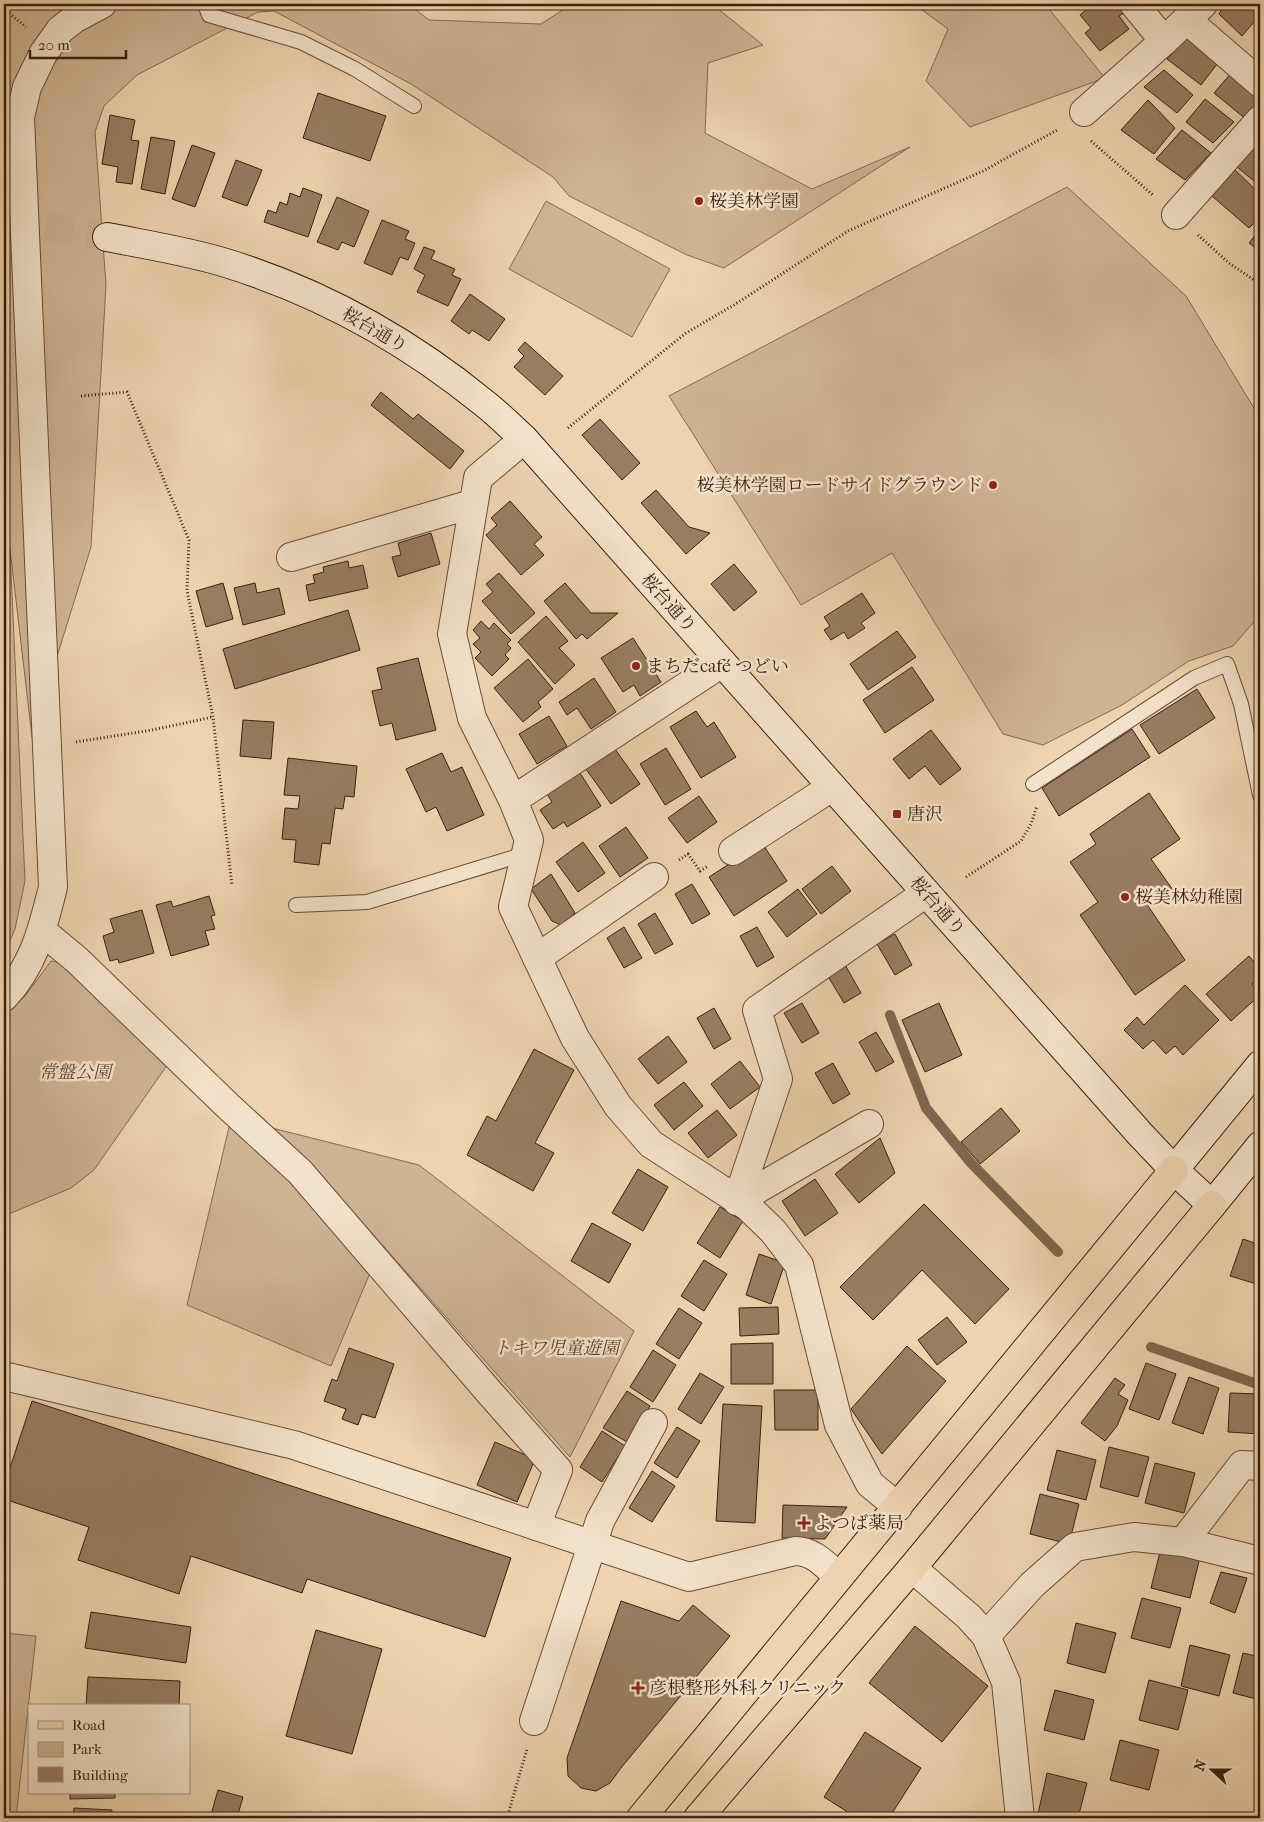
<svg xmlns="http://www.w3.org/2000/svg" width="1264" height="1822" font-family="'IM FELL French Canon','Noto Serif JP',serif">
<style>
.green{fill:#cfb494;stroke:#856a52}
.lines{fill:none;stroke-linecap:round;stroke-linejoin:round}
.stream{stroke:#81664f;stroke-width:10}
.building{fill:#987d62;stroke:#3b1f0f}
.secondary-tunnel{stroke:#c9af8f;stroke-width:28;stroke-dasharray:28 14;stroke-linecap:butt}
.lane-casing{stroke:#684c37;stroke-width:16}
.street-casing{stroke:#684c37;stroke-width:30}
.secondary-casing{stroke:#3b1f0f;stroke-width:30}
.primary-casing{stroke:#3b1f0f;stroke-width:30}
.path{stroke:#3b1f0f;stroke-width:3;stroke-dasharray:1 2.5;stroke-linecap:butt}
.lane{stroke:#f3e2cb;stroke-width:14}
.street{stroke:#f3e2cb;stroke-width:28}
.secondary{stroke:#f3e2cb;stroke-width:28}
.primary{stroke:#edd3af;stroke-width:28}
.poi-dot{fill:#8f2418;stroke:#f3e2cb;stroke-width:2}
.labels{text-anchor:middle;stroke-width:5;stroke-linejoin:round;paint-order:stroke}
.poi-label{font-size:18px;fill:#3b1f0f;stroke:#f3e2cb;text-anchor:start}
.street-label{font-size:18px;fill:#3b1f0f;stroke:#f3e2cb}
.park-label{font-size:18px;font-style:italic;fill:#604430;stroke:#f3e2cb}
</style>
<rect width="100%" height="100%" fill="#edd3af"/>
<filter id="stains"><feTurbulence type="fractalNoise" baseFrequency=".004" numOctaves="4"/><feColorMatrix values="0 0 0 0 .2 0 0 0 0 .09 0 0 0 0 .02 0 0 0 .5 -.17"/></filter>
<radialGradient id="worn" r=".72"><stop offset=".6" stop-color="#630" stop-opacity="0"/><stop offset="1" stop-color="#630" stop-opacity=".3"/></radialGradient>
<!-- green -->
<g class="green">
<polygon points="4,4 408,4 429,20 541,24 572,4 712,4 763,45 708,63 705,133 812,189 910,147 724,268 687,255 569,196 553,177 411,84 274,11 258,12 137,75 104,106 95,132 106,285 91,547 32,737 10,549 25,881 15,929 4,954 4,523 8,534 4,508"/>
<polygon points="914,4 1045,4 1105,78 970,127 926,81 948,29"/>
<polygon points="1067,187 1186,296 1260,418 1260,615 1233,646 1189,661 1122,705 1043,745 1003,734 892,553 801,605 669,396"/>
<polygon points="546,201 670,269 632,337 509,269"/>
<polygon points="51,961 67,963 170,1061 94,1170 71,1188 4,1216 4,1015 25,996"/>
<polygon points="230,1123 294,1183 370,1273 331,1366 187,1305"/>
<polygon points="272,1128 419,1165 634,1331 570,1457 308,1161"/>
<polygon points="4,1633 36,1636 16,1818 4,1818"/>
</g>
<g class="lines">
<!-- stream -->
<g class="stream">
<polyline points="890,1015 926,1108 971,1163 1058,1252"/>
<polyline points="1151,1347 1260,1385"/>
</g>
</g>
<!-- building -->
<g class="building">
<polygon points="1093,4 1103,4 1104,5 1106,4 1116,4 1124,13 1119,16 1129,29 1100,51 1085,33 1091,28 1080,15"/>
<polygon points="1225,4 1255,4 1260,9 1260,15 1242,36 1219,14"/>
<polygon points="1190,33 1221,59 1201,85 1167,59"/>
<polygon points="1164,70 1193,95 1177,113 1144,87"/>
<polygon points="1233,71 1260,93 1260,100 1247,120 1214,93"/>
<polygon points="318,93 386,116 370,161 303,138"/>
<polygon points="1205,99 1234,122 1213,143 1186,122"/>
<polygon points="1148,100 1175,128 1154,154 1121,130"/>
<polygon points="110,115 135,120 131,140 139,141 132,184 116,182 118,167 102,164"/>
<polygon points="1182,130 1211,153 1185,180 1156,159"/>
<polygon points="151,137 175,141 165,194 141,189"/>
<polygon points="192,145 215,153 195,207 172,199"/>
<polygon points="1255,145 1260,150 1260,186 1237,167"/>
<polygon points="236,160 262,170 247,206 222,197"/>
<polygon points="1234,169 1260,194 1260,217 1249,228 1212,196"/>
<polygon points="303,188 322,195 308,237 264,222 268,210 276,213 280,202 287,205 290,193 300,197"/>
<polygon points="337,197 369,211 354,247 342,242 338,250 317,242"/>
<polygon points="382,220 409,231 405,239 415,243 408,260 400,257 392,275 364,263"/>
<polygon points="1260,229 1260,251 1249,243"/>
<polygon points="424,247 435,251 431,259 455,269 452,275 461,279 448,306 417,292 425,275 414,269"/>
<polygon points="470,294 505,319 489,341 472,330 469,334 451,321"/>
<polygon points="525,342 563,376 545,395 514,367 524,356 518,350"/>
<polygon points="381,392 413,419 418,414 464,451 450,469 371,405"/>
<polygon points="600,419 640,463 622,480 582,435"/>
<polygon points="656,490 689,527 710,533 686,554 641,503"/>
<polygon points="510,501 542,537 534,544 544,555 521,575 486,535 497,525 491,518"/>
<polygon points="431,533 440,564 398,577 392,557 401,555 398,543"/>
<polygon points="348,561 349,568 363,565 368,588 309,601 306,585 315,583 313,575 324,572 323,567"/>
<polygon points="734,564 757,592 734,611 711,584"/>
<polygon points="499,573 535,613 511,634 482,601 493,592 486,584"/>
<polygon points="223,583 233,619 206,627 196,591"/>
<polygon points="255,583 257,593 279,588 285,614 243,625 234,588"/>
<polygon points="565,583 591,613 618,613 587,639 582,634 576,639 544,601"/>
<polygon points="862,593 875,613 861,623 865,628 848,639 844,632 831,640 824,630 830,626 824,617"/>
<polygon points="348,610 360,650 235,689 223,649"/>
<polygon points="546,616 568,641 559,648 575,665 555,684 518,642"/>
<polygon points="481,621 489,629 494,623 511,640 507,644 511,648 505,655 509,659 492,676 475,658 481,652 473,644 480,638 473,630"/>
<polygon points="897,631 916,657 868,690 850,664"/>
<polygon points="633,638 661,682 640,696 634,685 623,692 601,658"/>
<polygon points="418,658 436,730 396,740 392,723 380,726 372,691 382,689 377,668"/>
<polygon points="528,659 553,689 538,702 541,707 523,722 494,688"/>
<polygon points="912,667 934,700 885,733 863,700"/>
<polygon points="594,678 616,712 591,729 577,708 567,715 559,702"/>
<polygon points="1197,689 1215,718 1159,754 1140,725"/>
<polygon points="696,711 707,727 714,722 736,757 701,778 670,727"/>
<polygon points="549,716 567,746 537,764 519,734"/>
<polygon points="243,720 274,722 271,759 240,756"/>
<polygon points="1132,729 1150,757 1059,816 1042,788"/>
<polygon points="931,730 961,769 940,785 925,766 909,779 893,759"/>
<polygon points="666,748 691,789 665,805 640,764"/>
<polygon points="615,749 640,784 611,804 586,769"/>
<polygon points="442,753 451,772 462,767 484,815 447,831 436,807 426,812 406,769"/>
<polygon points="288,758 357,766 354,797 345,796 343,809 335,808 330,844 322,843 319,865 294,862 296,840 282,839 285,808 298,809 300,796 284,795"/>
<polygon points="580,773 601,806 567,827 564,822 553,829 540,810 552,802 547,794"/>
<polygon points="1149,793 1180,839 1151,859 1173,890 1148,906 1185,960 1135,995 1080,915 1098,902 1070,862 1096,844 1090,834"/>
<polygon points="699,796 717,822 687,843 668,818"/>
<polygon points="626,827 648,858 620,877 599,846"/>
<polygon points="583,842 605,873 578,892 556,862"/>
<polygon points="762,843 787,881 734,916 709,877"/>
<polygon points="832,866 851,891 821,914 802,889"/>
<polygon points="551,874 575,913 561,925 552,921 531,889"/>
<polygon points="692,884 710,914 692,924 675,894"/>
<polygon points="798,889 817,914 787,937 768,912"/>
<polygon points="209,896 215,915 211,916 215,929 205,931 209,945 171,956 156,905 171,901 173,907"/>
<polygon points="142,910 154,953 119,963 118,959 110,961 103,936 114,932 110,919"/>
<polygon points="655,913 673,944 655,954 638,924"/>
<polygon points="624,927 642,958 624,968 607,938"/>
<polygon points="757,927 774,957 757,967 740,936"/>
<polygon points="895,934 912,965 895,975 877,944"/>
<polygon points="1249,956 1260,969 1260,976 1252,984 1260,995 1231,1021 1206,994"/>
<polygon points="844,963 861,993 844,1003 826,973"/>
<polygon points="1185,985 1219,1020 1183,1055 1175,1046 1166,1054 1153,1040 1143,1049 1124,1030 1137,1017 1144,1025"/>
<polygon points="802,1003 819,1033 802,1043 784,1013"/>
<polygon points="939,1003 962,1055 925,1072 902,1020"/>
<polygon points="714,1008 731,1039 714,1049 697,1018"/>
<polygon points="876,1032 894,1062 876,1072 859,1042"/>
<polygon points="668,1036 687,1062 658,1084 638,1059"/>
<polygon points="534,1049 574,1070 535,1143 554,1153 533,1191 467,1155 487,1116 496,1121"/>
<polygon points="740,1061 760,1087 730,1109 711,1084"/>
<polygon points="833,1063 850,1094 833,1104 815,1073"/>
<polygon points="684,1082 703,1106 674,1130 654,1105"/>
<polygon points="1001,1108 1020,1131 980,1164 961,1142"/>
<polygon points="717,1110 737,1135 708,1158 688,1133"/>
<polygon points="880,1138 895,1173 859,1203 835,1174"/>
<polygon points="638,1169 668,1187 643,1231 612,1213"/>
<polygon points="815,1179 838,1213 805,1236 782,1201"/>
<polygon points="924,1204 1009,1289 975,1324 922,1270 873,1320 840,1287"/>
<polygon points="720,1207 743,1221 720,1258 697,1243"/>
<polygon points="592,1223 631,1244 609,1283 571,1261"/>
<polygon points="1243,1239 1260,1245 1260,1285 1230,1276"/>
<polygon points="759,1254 785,1263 771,1304 746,1295"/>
<polygon points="704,1260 727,1274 704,1311 681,1296"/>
<polygon points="778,1307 779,1334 740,1336 739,1308"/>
<polygon points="679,1308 702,1323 679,1359 656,1344"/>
<polygon points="947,1317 967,1342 937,1365 918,1340"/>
<polygon points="773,1343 773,1384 731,1384 731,1344"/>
<polygon points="907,1346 946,1381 882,1454 851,1409"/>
<polygon points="349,1348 394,1364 375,1418 362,1414 358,1425 342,1419 346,1409 324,1401 332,1379 337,1381"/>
<polygon points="653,1350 676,1365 653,1402 630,1387"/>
<polygon points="1146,1363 1176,1374 1159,1420 1129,1409"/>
<polygon points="700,1373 724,1387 701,1424 678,1409"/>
<polygon points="1189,1377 1219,1388 1203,1434 1172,1423"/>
<polygon points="1115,1378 1125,1385 1118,1394 1128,1400 1117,1426 1105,1441 1081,1423"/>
<polygon points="774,1390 818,1390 818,1430 775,1430"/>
<polygon points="627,1391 650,1406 627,1442 603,1428"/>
<polygon points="1230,1393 1260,1394 1260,1434 1228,1432"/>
<polygon points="32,1401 511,1558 485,1637 307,1579 302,1593 191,1556 179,1594 78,1560 89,1527 4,1499 4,1486"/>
<polygon points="723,1404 762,1406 755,1523 716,1521"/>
<polygon points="677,1427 700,1441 677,1478 654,1463"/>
<polygon points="602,1431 625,1446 602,1482 580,1467"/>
<polygon points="495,1442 535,1459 517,1502 477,1485"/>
<polygon points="1109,1447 1149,1457 1138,1497 1100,1487"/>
<polygon points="1057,1450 1096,1460 1086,1500 1047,1490"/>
<polygon points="1155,1463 1195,1473 1184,1513 1145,1503"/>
<polygon points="652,1471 675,1486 652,1522 629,1508"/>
<polygon points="1040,1494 1079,1504 1069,1544 1030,1534"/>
<polygon points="783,1505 847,1507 825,1539 782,1538"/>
<polygon points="1161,1548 1200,1557 1190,1598 1151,1588"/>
<polygon points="1221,1572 1247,1578 1235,1613 1210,1603"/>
<polygon points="1142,1598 1181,1608 1170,1648 1131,1638"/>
<polygon points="621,1601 679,1621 693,1605 730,1636 621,1768 610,1783 596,1791 581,1788 568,1776 567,1758"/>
<polygon points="91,1612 191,1627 186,1663 85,1648"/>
<polygon points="1076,1623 1116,1633 1105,1673 1067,1663"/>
<polygon points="915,1626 988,1686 942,1742 869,1683"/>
<polygon points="316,1630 382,1649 352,1754 286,1736"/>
<polygon points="1190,1645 1230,1655 1219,1696 1181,1686"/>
<polygon points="1243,1653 1260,1657 1260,1700 1233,1693"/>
<polygon points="88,1677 180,1681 179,1706 86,1706"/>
<polygon points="1149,1680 1188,1690 1178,1730 1139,1720"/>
<polygon points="1055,1690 1094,1700 1084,1740 1044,1730"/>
<polygon points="865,1732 921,1768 889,1818 857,1818 824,1797"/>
<polygon points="1120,1740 1159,1750 1149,1790 1110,1780"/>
<polygon points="1047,1773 1087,1783 1078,1818 1055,1818 1038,1814"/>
<polygon points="218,1790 243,1797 237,1818 210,1818"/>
<polygon points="70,1793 115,1793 115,1798 70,1799"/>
<polygon points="74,1808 112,1810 111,1818 73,1818"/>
<polygon points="171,1813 171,1818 136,1818 136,1814"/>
</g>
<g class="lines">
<!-- secondary-tunnel -->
<polyline class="secondary-tunnel" points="4,220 107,237"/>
<!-- lane casing -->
<g class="lane-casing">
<g id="lane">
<polyline points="205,4 209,15 301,42 355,69 414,106"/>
<polyline points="1033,784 1194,678 1227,664 1241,704 1260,795"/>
<polyline points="296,905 367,902 525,854"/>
</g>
</g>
<!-- street casing -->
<g class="street-casing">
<g id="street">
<polyline points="1134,4 1164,41"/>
<polyline points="1187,20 1260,83"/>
<polyline points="1084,112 1164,41 1203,4"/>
<polyline points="1176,215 1260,120"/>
<polyline points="524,439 478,478 452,634 472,718 513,800 529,840 513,907 575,1038 618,1106 651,1144 747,1206 773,1231 799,1265 839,1425 870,1484 898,1507"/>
<polyline points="291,557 472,504"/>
<polyline points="513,800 722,663"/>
<polyline points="733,851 832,787"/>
<polyline points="42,931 77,960 229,1107 300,1172 489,1392 558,1470 536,1526"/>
<polyline points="537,958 654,877"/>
<path d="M 4,997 C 34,966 43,927 53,887 L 20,117 L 27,87 L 43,54 L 60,30 L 74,19 L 102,4"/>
<polyline points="737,1201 778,1079 757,1010 926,893"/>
<polyline points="737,1201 869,1124"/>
<path d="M 4,1376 L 294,1445 L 689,1577 L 795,1551 C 814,1551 825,1565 839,1577"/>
<polyline points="1183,1542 1242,1465 1260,1466"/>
<polyline points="912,1568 969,1617 986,1636"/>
<polyline points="534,1721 600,1521 653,1423"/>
<polyline points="1020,1818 1006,1682 986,1636 1032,1585 1075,1547 1134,1537 1183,1542 1260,1561"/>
</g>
</g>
<!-- secondary casing -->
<g class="secondary-casing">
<g id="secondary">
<path d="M 107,237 C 147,245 187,251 226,263 C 320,292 408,341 484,403 C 498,414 511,427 524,439 L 1140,1134 L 1174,1170 L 1212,1205 L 1260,1146"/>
<polyline points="1174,1170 1260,1065"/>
</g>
</g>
<!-- primary casing -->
<g class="primary-casing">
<g id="primary">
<polyline points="641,1818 1174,1170"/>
<polyline points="698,1818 912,1568 1212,1205"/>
</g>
</g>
<!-- path -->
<g class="path">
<polyline points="4,9 26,27"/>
<polyline points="1091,141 1154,196"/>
<polyline points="1198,235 1229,263 1260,284"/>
<polyline points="81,396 127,392 189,540 187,591 213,717 232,886"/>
<polyline points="568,428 686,333 734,305 848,231 983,171 1059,129"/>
<polyline points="76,742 152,730 213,717"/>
<polyline points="679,860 688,854 700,871 708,866"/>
<polyline points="966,877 1021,841 1031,824 1037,806"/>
<polyline points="507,1818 527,1749"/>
</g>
<!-- lane -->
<use href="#lane" class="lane"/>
<!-- street -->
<use href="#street" class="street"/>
<!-- secondary -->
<use href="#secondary" class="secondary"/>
<!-- primary -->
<use href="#primary" class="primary"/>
</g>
<!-- markers -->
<g class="poi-dot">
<circle cx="699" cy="201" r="5"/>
<circle cx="993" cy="485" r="5"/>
<circle cx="636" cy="666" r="5"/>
<rect x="892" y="809" width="10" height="10" rx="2.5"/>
<circle cx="1125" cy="897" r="5"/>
<path d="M801.5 1515.5h5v5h5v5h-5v5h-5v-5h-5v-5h5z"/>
<path d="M635.5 1680.5h5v5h5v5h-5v5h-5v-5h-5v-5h5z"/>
</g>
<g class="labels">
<!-- poi labels -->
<g class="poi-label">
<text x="709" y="207">桜美林学園</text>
<text x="983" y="491" text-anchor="end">桜美林学園ロードサイドグラウンド</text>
<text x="646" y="672">まちだcafé つどい</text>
<text x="907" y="820">唐沢</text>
<text x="1135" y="903">桜美林幼稚園</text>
<text x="814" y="1529">よつば薬局</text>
<text x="649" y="1694">彦根整形外科クリニック</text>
</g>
<!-- street labels -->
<g class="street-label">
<text transform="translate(375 330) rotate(30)" y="6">桜台通り</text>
<text transform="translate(669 603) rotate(48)" y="6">桜台通り</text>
<text transform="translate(938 906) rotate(48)" y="6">桜台通り</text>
</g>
<!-- park labels -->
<g class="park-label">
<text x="75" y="1078">常盤公園</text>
<text x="556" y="1354">トキワ児童遊園</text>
</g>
</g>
<!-- margin -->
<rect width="1264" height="1822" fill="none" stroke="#edd3af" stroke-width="20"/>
<rect x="5" y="5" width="1254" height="1812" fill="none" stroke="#3b1f0f" stroke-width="2.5"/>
<rect x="10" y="10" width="1244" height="1802" fill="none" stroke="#3b1f0f"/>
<!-- legend -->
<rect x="28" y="1704" width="162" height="90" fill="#f3e2cb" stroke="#a99480"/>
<rect x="38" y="1721" width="25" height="8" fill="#edd3af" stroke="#a99480"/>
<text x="72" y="1730" font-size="15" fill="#3b1f0f">Road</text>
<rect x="38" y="1742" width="25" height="15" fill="#cfb494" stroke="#a99480"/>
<text x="72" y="1754" font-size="15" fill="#3b1f0f">Park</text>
<rect x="38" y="1767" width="25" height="15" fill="#987d62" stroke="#a99480"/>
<text x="72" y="1780" font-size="15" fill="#3b1f0f">Building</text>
<!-- north arrow -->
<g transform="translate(1212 1770) rotate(291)" stroke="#f3e2cb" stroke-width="4" paint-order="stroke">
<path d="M0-4L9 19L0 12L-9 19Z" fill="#3b1f0f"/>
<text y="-8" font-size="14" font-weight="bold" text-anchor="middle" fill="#3b1f0f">N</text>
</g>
<!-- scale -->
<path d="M30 50v8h96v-8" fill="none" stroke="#3b1f0f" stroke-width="2.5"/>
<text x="38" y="50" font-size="15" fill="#3b1f0f" stroke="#f3e2cb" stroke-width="4" paint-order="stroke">20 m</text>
<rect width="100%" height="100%" filter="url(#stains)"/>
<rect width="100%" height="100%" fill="url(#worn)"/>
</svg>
